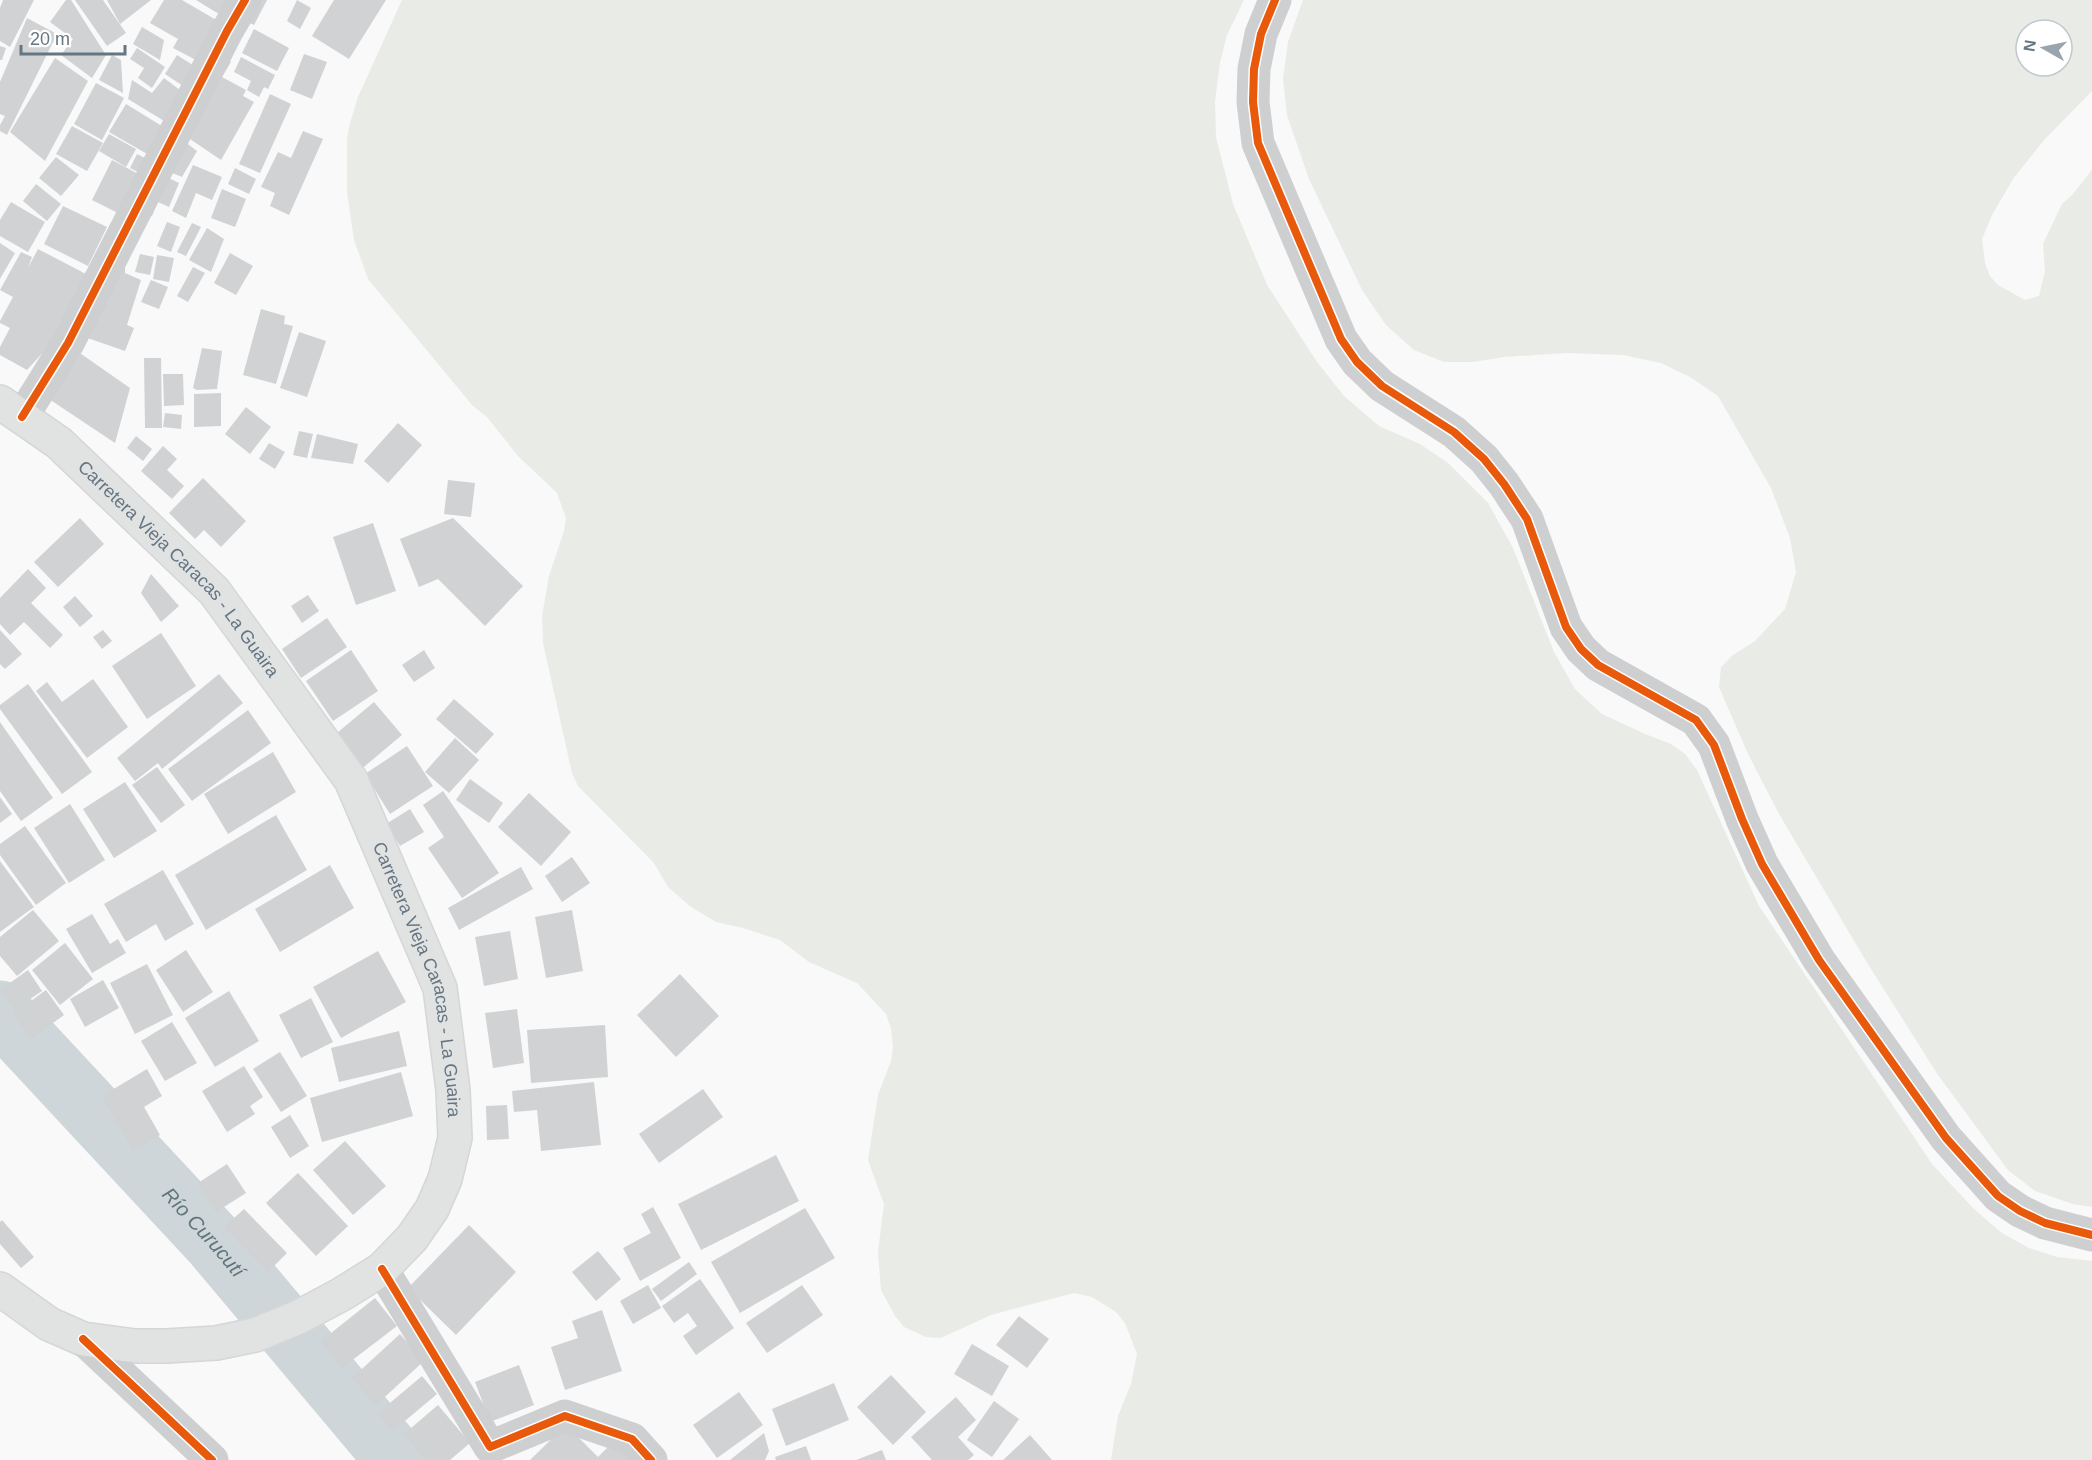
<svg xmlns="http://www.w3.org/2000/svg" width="2092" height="1460" font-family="Helvetica,sans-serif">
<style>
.green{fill:#e8ebe6;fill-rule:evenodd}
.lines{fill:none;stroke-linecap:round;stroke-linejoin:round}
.river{stroke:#ced6d9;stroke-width:63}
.building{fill:#d0d2d3}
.secondary-casing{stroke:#d5d6d7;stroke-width:36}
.minor{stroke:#cecfd0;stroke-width:33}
.secondary{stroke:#e1e2e2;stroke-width:33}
.cycleway-casing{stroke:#fff;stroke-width:11}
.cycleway{stroke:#e8590c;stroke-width:8}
.labels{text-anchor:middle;stroke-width:6;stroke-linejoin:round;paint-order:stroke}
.street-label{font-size:18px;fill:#657683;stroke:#fff}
.water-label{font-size:20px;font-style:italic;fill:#60757c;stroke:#fff}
</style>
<rect width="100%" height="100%" fill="#f9f9f9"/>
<!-- green -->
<g class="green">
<polygon points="402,0 1244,0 1227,35 1220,62 1215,102 1216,137 1233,204 1267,285 1317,362 1344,396 1379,426 1420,444 1448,463 1488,503 1513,548 1554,652 1575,689 1602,714 1645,734 1671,744 1685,754 1697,770 1759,906 1932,1164 1974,1209 2002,1233 2029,1248 2057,1257 2092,1261 2092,1460 1111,1460 1118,1416 1131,1384 1137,1354 1125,1323 1116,1312 1092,1297 1074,1293 991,1315 941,1338 926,1337 904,1327 895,1316 881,1290 878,1252 884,1204 868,1160 878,1095 891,1061 893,1048 891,1029 886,1014 857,983 809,962 780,940 743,928 716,922 691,907 668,887 654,863 578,786 572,773 543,643 542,616 549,576 564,531 566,518 557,493 518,456 487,417 472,405 368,279 354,240 347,192 347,139 350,123 358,97"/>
<path d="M 1303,0 L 2092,0 L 2092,91 L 2044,140 L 2013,179 L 1992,215 L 1982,239 L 1985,263 L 1990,276 L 1998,285 L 2025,300 L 2039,296 L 2045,271 L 2043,244 L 2062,204 L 2072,195 L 2092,170 L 2092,1207 L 2073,1204 L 2035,1191 L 2008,1170 L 1938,1075 L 1866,961 L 1779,814 L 1748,754 L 1719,687 L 1721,667 L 1733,655 L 1755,641 L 1785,609 L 1796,572 L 1790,538 L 1771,488 L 1718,396 L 1690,377 L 1661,363 L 1623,355 L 1567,353 L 1504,357 L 1473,362 L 1444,362 L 1414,350 L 1386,325 L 1362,290 L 1309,179 L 1287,115 L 1283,79 L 1288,42 ZM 2026,30 L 2062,30 L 2062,66 L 2026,66 Z"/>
</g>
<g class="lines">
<!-- river -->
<path class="river" id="s1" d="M 0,1012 L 214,1242 L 397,1460"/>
</g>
<!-- building -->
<g class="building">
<polygon points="3,0 34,0 10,47 0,41 0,8"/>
<polygon points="66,0 71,0 106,55 92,78 61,55 73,39 50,22"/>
<polygon points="75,0 103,0 126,33 107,46"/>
<polygon points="107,0 151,0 120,24"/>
<polygon points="164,0 182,0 218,21 196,60 173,48 178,39 150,23"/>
<polygon points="196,0 236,0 227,19"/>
<polygon points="253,0 267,0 254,25 243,20"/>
<polygon points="297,0 311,8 300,29 287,21"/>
<polygon points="334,0 386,0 349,59 312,36"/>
<polygon points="27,18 57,34 7,135 0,131 0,125 5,116 0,114 0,82"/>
<polygon points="142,27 164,40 160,60 133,44"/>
<polygon points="254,29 289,48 277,71 242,53"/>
<polygon points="0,46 6,48 2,60 0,60"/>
<polygon points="137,48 165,67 152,88 138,78 144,68 130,59"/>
<polygon points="304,54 327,62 312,99 290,90"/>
<polygon points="112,55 121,60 123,93 99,80"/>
<polygon points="177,55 199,69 186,88 165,74"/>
<polygon points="220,56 231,62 222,77 246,90 243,96 254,102 221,160 190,139 188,114"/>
<polygon points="241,57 275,75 268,89 264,87 259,97 247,90 251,81 234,72"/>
<polygon points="55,58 88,81 45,161 10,132"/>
<polygon points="164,78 184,93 169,124 128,99 132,80 152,93"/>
<polygon points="96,83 124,98 102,140 74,124"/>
<polygon points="270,94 291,104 260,173 239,164"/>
<polygon points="126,104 170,131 154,158 109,132"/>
<polygon points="72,126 103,143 87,171 56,154"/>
<polygon points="303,131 323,139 289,215 270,206 275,193 261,187 278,152 291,158"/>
<polygon points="109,134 136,149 126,167 99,151"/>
<polygon points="176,135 197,151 182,177 160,168"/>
<polygon points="137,154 151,161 144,175 130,168"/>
<polygon points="56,157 79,175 61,196 39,178"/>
<polygon points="112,160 144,177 124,216 92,200"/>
<polygon points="193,165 222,177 212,200 196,193 186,218 172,211"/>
<polygon points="235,168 256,179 249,194 228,184"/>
<polygon points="158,173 179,183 169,207 158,202 152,216 142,212"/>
<polygon points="36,184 61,204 47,221 23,201"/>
<polygon points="222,189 246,199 235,227 211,218"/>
<polygon points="11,202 45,222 28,252 0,236 0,220"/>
<polygon points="63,206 107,227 88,266 44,244"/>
<polygon points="167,222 180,227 171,252 157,246"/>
<polygon points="192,223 201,227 186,256 177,252"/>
<polygon points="207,228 224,239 211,272 189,260"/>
<polygon points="0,243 15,253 0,279"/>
<polygon points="38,249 86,274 47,348 27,370 0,355 0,347 10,328 0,323 0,321 13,297 0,290 21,252 32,257 28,268"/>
<polygon points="230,253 253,266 236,295 214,283"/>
<polygon points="140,254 154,257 150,275 135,272"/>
<polygon points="157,255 174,258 169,282 153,279"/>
<polygon points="125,267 125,273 141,280 127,325 134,328 125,351 73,333"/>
<polygon points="193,267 205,273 188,302 177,296"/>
<polygon points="151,280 168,287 159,309 141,302"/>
<polygon points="261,309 285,316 284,324 293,326 276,384 243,375"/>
<polygon points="299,332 326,341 307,397 280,388"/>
<polygon points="202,348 222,351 217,389 197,390 193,388"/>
<polygon points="74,349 130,388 115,443 43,395"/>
<polygon points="144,358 161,358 162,428 145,428"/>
<polygon points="163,374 183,374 184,405 164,406"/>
<polygon points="221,393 221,426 194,427 194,394"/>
<polygon points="246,407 271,427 250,454 225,434"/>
<polygon points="165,413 182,415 181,429 163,427"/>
<polygon points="398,423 422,445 388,483 364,461"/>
<polygon points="299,431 313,434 307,458 293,455"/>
<polygon points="317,434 358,444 353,464 311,458"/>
<polygon points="136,436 152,449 143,461 127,448"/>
<polygon points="269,443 285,452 275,469 259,459"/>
<polygon points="163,446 177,459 167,470 184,486 172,499 141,471"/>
<polygon points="203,478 246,521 221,547 204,530 195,539 169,513"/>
<polygon points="448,480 475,483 471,517 444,514"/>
<polygon points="80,518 104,544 58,587 34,562"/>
<polygon points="453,518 523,586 485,626 438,579 419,587 400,539"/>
<polygon points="373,523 396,591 356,605 333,537"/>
<polygon points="28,569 46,588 31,603 63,635 50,648 24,622 10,635 0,624 0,598"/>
<polygon points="151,574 179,606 161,622 141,593"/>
<polygon points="308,595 319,611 302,623 291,606"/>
<polygon points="75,596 93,616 80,627 63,607"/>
<polygon points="327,618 347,647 301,678 282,649"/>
<polygon points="0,630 22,654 5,669 0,664"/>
<polygon points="103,630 112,641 102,649 93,637"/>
<polygon points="161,633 196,686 147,719 112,666"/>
<polygon points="351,650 378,691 333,721 306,681"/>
<polygon points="424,650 435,668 414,682 402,665"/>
<polygon points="219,674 243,703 162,769 158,763 135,781 117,758"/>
<polygon points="93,679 128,727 87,758 36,691 47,682 62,702"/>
<polygon points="28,684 92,772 62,794 0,709 0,705"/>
<polygon points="454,699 494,734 476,754 436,719"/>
<polygon points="374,702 402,735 359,771 331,738"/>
<polygon points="248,710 271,743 192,801 168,769"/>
<polygon points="0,722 53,798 21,821 0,791"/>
<polygon points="455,738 479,760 449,793 425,772"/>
<polygon points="407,746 433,786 390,814 365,774"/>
<polygon points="273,752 296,792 228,834 204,794"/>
<polygon points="157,767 185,805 161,823 132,785"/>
<polygon points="470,779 503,803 489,823 456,800"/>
<polygon points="125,782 157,831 114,858 83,809"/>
<polygon points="443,791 499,873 462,898 428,848 444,837 423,805"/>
<polygon points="529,793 571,832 541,866 498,827"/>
<polygon points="0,797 12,814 0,823"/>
<polygon points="70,804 105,860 69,883 34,828"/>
<polygon points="410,809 424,832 400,846 386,824"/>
<polygon points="276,815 307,870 206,930 175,875"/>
<polygon points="25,826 66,883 36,905 0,855 0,844"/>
<polygon points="572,857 590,883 562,902 545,876"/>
<polygon points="0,861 34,907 0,932"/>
<polygon points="330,865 354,908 280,952 255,909"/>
<polygon points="521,867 533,889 459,930 448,908"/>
<polygon points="163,870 194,924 165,941 156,924 126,942 104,904"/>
<polygon points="33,910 59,941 17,976 0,956 0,937"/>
<polygon points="572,910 583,971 546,978 535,917"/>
<polygon points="92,914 110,944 118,939 126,953 92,973 66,929"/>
<polygon points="510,931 518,979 484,986 475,937"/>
<polygon points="65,943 93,979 60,1005 32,970"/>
<polygon points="186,950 213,992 183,1012 156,970"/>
<polygon points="378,951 406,1002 341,1038 313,987"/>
<polygon points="147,964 173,1015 135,1034 110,983"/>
<polygon points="28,970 42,991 14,1010 0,990"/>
<polygon points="680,974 719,1016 676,1057 637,1015"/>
<polygon points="103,980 119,1008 85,1027 70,999"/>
<polygon points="46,990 64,1015 31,1039 13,1014"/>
<polygon points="229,991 259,1041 215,1067 185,1018"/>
<polygon points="311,998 333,1042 301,1058 279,1015"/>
<polygon points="517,1009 524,1063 493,1068 485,1013"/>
<polygon points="172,1022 197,1063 165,1081 141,1041"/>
<polygon points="605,1025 608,1077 531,1083 527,1030"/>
<polygon points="399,1031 407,1066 339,1082 331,1048"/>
<polygon points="280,1052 307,1096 281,1112 253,1069"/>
<polygon points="244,1066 263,1097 250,1106 255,1114 227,1132 202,1091"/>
<polygon points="147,1069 162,1096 144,1107 160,1135 133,1150 102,1096"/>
<polygon points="401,1072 413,1116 322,1142 310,1098"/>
<polygon points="594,1082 601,1145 541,1151 537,1110 514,1112 512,1091"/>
<polygon points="703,1089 723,1117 659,1163 639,1134"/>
<polygon points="507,1105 509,1139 487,1140 486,1106"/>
<polygon points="290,1115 309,1146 290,1158 271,1127"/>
<polygon points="345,1141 386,1186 353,1215 313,1170"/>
<polygon points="776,1155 799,1201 701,1250 678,1204"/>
<polygon points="227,1164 246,1193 216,1212 198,1183"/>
<polygon points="298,1173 348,1226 316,1256 266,1203"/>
<polygon points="653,1207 681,1258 640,1281 623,1248 651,1233 641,1214"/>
<polygon points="805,1208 835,1258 740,1313 711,1262"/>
<polygon points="244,1209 287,1253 268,1272 224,1227"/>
<polygon points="2,1220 34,1257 21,1268 0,1244 0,1222"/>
<polygon points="469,1225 516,1272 456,1335 408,1288"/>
<polygon points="598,1251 621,1279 596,1301 572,1272"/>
<polygon points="689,1262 697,1274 661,1301 652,1289"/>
<polygon points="700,1279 734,1328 696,1355 683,1336 697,1326 688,1313 674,1323 662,1306"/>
<polygon points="648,1285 661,1308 633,1324 620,1301"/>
<polygon points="802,1285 823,1315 767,1353 746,1323"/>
<polygon points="375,1298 397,1326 342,1368 321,1341"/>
<polygon points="602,1310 622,1371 565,1390 551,1347 578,1338 572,1321"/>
<polygon points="1019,1316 1049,1339 1027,1368 996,1345"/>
<polygon points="400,1334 424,1361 376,1405 352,1378"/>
<polygon points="972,1344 1009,1366 992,1396 954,1374"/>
<polygon points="519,1365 534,1405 490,1422 475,1382"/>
<polygon points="891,1375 926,1412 893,1445 857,1407"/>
<polygon points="422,1376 437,1394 393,1431 378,1413"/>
<polygon points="834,1383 849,1420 786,1446 772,1409"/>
<polygon points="739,1392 763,1425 717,1458 693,1425"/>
<polygon points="956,1397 976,1420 958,1437 974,1455 968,1460 932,1460 911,1437"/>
<polygon points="994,1401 1019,1419 992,1457 967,1440"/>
<polygon points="438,1405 470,1443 450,1460 426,1460 404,1434"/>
<polygon points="566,1425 598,1457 615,1440 634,1460 530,1460"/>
<polygon points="764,1433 769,1451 765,1460 730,1460"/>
<polygon points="1030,1435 1052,1460 1003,1460"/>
<polygon points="806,1446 811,1460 776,1460 775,1457"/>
<polygon points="882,1450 886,1460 856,1460"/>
</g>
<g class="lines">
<!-- secondary casing -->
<g class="secondary-casing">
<g id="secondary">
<path id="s2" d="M 0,402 L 59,443 L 214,591 L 351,780 L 440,988 L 453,1090 L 455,1138 L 445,1179 L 432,1209 L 412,1238 L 382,1269 L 342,1294 L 299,1317 L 255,1335 L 216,1343 L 167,1346 L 135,1346 L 83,1339 L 49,1324 L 0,1289"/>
</g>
</g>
<!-- minor -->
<g class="minor">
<polyline points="1275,0 1261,34 1254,69 1253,102 1258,143 1341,339 1357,362 1382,386 1454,432 1484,459 1504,484 1527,519 1566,627 1581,649 1598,665 1696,720 1714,745 1742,819 1762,864 1819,960 1946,1138 1998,1196 2020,1211 2045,1223 2092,1235"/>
<polyline points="22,417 68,343 227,31 245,0"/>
<polyline points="382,1269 490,1447 565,1416 632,1439 651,1460"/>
<polyline points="83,1339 212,1460"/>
</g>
<!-- secondary -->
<use href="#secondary" class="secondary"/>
<!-- cycleway casing -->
<g class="cycleway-casing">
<g id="cycleway">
<polyline points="1275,0 1261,34 1254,69 1253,102 1258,143 1341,339 1357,362 1382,386 1454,432 1484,459 1504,484 1527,519 1566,627 1581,649 1598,665 1696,720 1714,745 1742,819 1762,864 1819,960 1946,1138 1998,1196 2020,1211 2045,1223 2092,1235"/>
<polyline points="22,417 68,343 227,31 245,0"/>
<polyline points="382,1269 490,1447 565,1416 632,1439 651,1460"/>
<polyline points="83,1339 212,1460"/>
</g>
</g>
<!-- cycleway -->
<use href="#cycleway" class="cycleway"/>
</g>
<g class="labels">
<!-- street labels -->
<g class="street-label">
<text dy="6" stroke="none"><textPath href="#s2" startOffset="246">Carretera Vieja Caracas - La Guaira</textPath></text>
<text dy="6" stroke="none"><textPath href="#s2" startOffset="732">Carretera Vieja Caracas - La Guaira</textPath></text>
</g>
<!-- water labels -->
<g class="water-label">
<text dy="7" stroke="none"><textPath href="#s1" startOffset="300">Río Curucutí</textPath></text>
</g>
</g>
<!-- north arrow -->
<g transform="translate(2044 48) rotate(279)"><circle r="28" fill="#ffffff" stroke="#c1c8cd" stroke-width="1.5"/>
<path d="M0-4.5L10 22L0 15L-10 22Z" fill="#99a4ac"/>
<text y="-9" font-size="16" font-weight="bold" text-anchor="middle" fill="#657683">N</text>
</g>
<!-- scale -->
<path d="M21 45v9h104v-9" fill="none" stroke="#657683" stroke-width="3"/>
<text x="30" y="45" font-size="18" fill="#657683" stroke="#ffffff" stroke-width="4.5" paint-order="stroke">20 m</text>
</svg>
